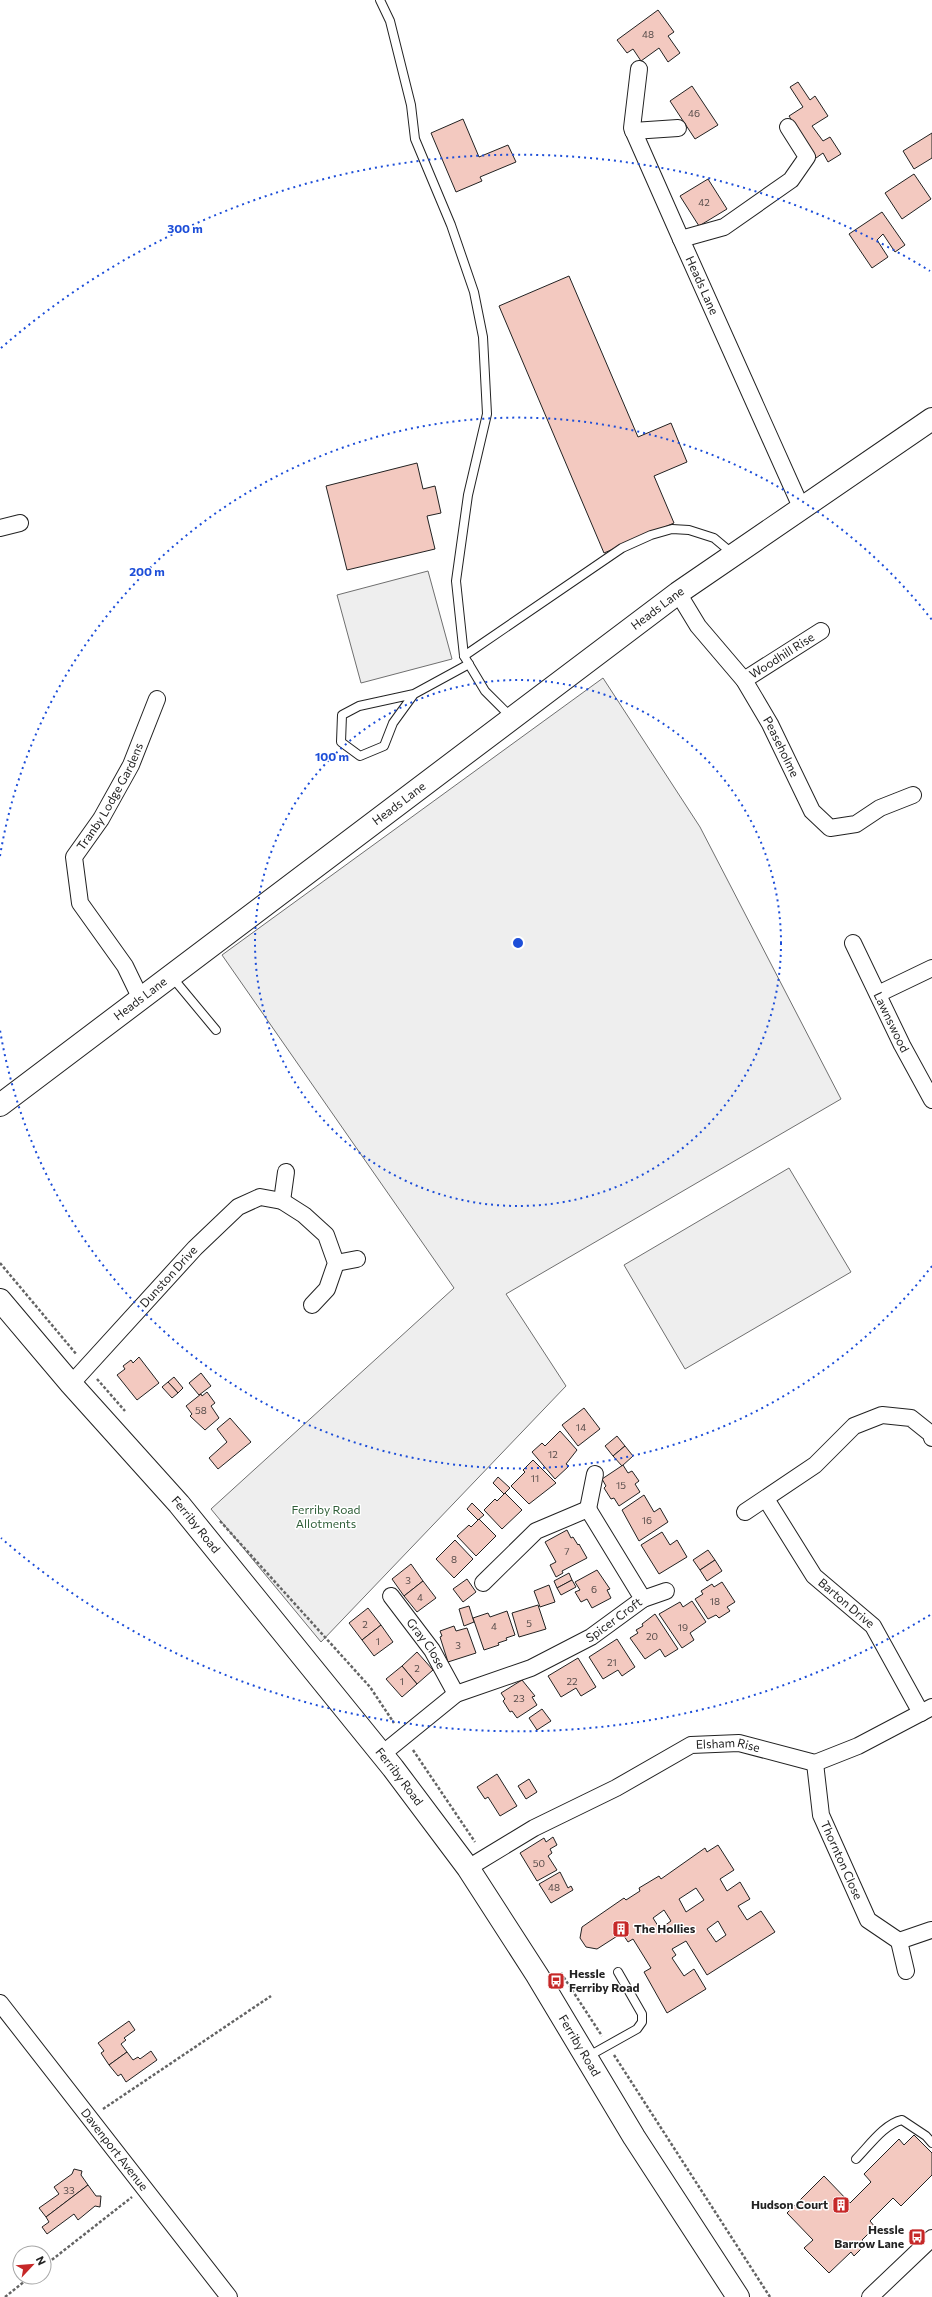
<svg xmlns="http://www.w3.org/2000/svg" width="932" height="2297" font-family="Commissioner,sans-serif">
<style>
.green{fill:#eee;stroke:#6f6f6f}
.building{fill:#f3c9c0;stroke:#222;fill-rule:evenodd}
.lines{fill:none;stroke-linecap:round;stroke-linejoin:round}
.lane-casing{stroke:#222;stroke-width:10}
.street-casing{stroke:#222;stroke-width:18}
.secondary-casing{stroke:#222;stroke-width:24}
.path{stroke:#646464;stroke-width:2.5;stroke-dasharray:3 2;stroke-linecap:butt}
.lane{stroke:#fff;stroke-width:8}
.street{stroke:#fff;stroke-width:16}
.secondary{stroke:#fff;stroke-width:22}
.ring{fill:none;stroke:#1d4ed8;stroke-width:2;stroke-dasharray:2 4}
.labels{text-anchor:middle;stroke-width:3;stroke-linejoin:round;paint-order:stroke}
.number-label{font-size:10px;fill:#564c4a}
.street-label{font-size:12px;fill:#222;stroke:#fff}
.park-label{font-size:12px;fill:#2f5e38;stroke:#fff}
.poi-label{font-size:12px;font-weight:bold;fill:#222;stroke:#fff;text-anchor:start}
.centre{fill:#1d4ed8;stroke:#fff;stroke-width:2}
.ring-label{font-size:12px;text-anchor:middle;font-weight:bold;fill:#1d4ed8;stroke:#fff;stroke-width:3;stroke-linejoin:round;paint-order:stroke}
</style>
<rect width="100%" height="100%" fill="#fff"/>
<!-- green -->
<g class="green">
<polygon points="428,571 452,659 361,683 337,595"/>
<polygon points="603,678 700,827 841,1099 506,1294 566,1386 321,1642 211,1509 454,1288 222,955"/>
<polygon points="789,1168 851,1272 685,1369 624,1265"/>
</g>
<!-- building -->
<g class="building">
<polygon points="658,10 674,32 668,36 680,53 668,62 659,48 641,61 633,49 627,53 617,40"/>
<polygon points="798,82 810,100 815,96 828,116 812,126 823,141 830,137 841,154 828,162 823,153 816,158 789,116 803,107 790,87"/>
<polygon points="692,86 718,125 695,139 670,101"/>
<polygon points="463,119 479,157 508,145 516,162 480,177 482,181 456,192 431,133"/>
<polygon points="932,133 932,158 914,169 903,151"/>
<polygon points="914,174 931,199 902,219 885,193"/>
<polygon points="708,179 727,209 699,226 680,196"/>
<polygon points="882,212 905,245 895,252 883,234 877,240 888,257 872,268 849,234"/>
<polygon points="569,276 638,437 671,423 687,462 654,476 674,523 604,553 499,306"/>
<polygon points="417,463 423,489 435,486 441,513 427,516 435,549 347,570 326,486"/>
<polygon points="139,1357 159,1383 137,1400 117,1375 125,1369 123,1366 131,1360 133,1363"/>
<polygon points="201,1373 211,1386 199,1395 189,1383"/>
<polygon points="174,1377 183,1388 178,1393 168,1382"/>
<polygon points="168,1382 178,1393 172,1398 162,1387"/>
<polygon points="207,1392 215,1403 211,1406 219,1418 205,1430 190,1416 192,1414 186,1406 201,1394 202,1396"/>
<polygon points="584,1408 600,1429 578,1446 562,1425"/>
<polygon points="230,1418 251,1442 218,1469 209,1458 227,1442 217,1429"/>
<polygon points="560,1431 577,1450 566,1464 569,1466 555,1479 532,1452 542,1443 545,1446"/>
<polygon points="617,1436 625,1446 613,1456 605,1446"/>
<polygon points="625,1446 633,1456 622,1466 613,1456"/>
<polygon points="533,1460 556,1483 529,1504 511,1486 525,1472 523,1470"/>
<polygon points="623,1465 628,1473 632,1471 639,1481 635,1484 640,1492 619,1506 614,1498 611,1499 604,1488 606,1486 602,1479"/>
<polygon points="498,1477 510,1488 504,1494 493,1483"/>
<polygon points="505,1493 522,1510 502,1529 484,1510 495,1499 497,1501"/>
<polygon points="644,1495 654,1512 660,1508 668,1522 639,1541 622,1510"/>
<polygon points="472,1503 484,1515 478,1520 467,1509"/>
<polygon points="479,1519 496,1536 476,1556 457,1536 469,1525 471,1527"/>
<polygon points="567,1530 571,1538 573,1537 578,1545 579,1544 587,1558 562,1571 563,1573 556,1577 550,1565 556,1562 545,1542"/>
<polygon points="662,1532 670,1545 677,1540 687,1557 659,1574 641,1545"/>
<polygon points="455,1540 473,1559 454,1578 436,1559"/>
<polygon points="708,1550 715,1560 700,1570 693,1560"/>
<polygon points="715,1560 722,1571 707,1581 700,1570"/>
<polygon points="411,1564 423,1581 404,1596 392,1579"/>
<polygon points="597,1570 610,1589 607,1590 611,1598 592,1608 587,1599 581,1602 575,1592 580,1590 575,1582"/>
<polygon points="569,1573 572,1580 557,1588 554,1581"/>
<polygon points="467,1579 476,1592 463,1602 453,1589"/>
<polygon points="572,1580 576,1587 561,1595 557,1588"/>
<polygon points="423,1581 436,1598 417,1612 404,1596"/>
<polygon points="722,1582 735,1602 727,1607 730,1611 719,1618 716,1615 708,1619 695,1599 703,1594 701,1591 712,1584 714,1587"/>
<polygon points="549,1585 555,1602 540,1607 534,1591"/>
<polygon points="692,1601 706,1622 690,1633 694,1640 682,1648 659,1614 680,1602 683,1607"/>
<polygon points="538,1605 546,1629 519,1637 512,1613"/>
<polygon points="469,1606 474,1622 464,1626 459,1609"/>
<polygon points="368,1608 381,1625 362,1640 349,1623"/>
<polygon points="507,1611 515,1635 506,1638 507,1640 498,1643 499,1645 484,1650 473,1618 488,1613 490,1617"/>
<polygon points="655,1614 678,1649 665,1657 660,1649 645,1659 630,1638 638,1633 636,1630 643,1626 642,1624"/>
<polygon points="381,1625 393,1642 374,1656 362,1640"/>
<polygon points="454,1626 456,1631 467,1628 476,1653 448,1662 440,1637 442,1636 440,1631"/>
<polygon points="617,1639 635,1667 622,1676 618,1670 603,1679 589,1657"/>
<polygon points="417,1652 433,1670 417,1684 402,1666"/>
<polygon points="578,1658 596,1687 581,1696 576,1688 561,1697 548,1676"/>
<polygon points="402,1666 417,1684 402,1697 386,1679"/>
<polygon points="522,1680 535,1696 532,1697 537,1705 517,1718 512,1711 510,1712 503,1701 505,1699 501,1693"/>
<polygon points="542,1709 551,1721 537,1730 529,1718"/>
<polygon points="497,1774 517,1806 500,1816 488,1797 485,1799 477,1787"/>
<polygon points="529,1779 537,1792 526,1799 518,1786"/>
<polygon points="553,1837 557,1845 550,1849 552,1853 548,1856 557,1870 537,1881 520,1853 544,1838 546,1842"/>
<path d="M 718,1845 L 734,1870 L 720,1879 L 727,1891 L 740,1882 L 750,1899 L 738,1906 L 747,1920 L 761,1911 L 775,1932 L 707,1975 L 686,1941 L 672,1949 L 676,1955 L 672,1958 L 684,1976 L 694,1969 L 706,1989 L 667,2013 L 644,1972 L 651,1968 L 633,1939 L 628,1942 L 622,1933 L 597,1949 L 586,1947 L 580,1938 L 582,1927 L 624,1898 L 626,1900 L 640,1891 L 639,1888 L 659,1876 L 661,1879 L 705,1848 L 707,1852 ZM 696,1888 L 704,1900 L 686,1912 L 679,1899 ZM 664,1910 L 671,1921 L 660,1929 L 653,1918 ZM 718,1921 L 726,1935 L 716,1942 L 707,1929 Z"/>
<polygon points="560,1872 568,1888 571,1886 573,1890 551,1903 539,1884"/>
<polygon points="129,2021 135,2030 124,2038 126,2040 121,2044 127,2052 109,2065 101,2053 104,2051 98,2043"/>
<polygon points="151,2051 157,2060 126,2082 121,2074 118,2076 109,2065 127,2052 133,2060 138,2057 140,2059"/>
<polygon points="914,2135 932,2153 932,2175 901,2206 893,2198 870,2221 875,2227 862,2240 866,2244 854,2256 851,2252 829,2273 804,2248 813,2240 787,2213 824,2176 850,2203 871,2182 864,2174 899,2139 904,2145"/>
<polygon points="74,2169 82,2171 81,2175 88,2185 46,2217 39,2208 59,2194 54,2187 72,2174"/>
<polygon points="88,2185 96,2196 101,2196 100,2207 95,2206 78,2220 74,2214 47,2234 42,2227 49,2222 46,2217"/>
</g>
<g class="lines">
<!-- lane casing -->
<g class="lane-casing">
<g id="lane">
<polyline points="380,0 390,21 411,105 415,139 451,225 474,292 483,337 487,414 468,495 456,581 464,656 485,691 512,718"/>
<polyline points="464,656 622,548 651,535 672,529 689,530 714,538 733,554"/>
<polyline points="414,694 393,723 384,746 360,756 341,742 342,715 359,706 414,694 469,664"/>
<polyline points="172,977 216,1030"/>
<polyline points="587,2057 637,2029 642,2022 642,2014 618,1972"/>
<path d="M 856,2159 C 869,2146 884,2124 902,2120 L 926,2136 L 932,2143"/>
</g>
</g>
<!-- street casing -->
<g class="street-casing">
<g id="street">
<polyline points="639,69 632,128 681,239"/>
<path id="s1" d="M 788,127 L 807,157 L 791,180 L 724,227 L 681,239 L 801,507"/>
<polyline points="633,131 678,128"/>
<polyline points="0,528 20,523"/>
<path id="s2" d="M 678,593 L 698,626 L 744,680 L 770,724 L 812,811 L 830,828 L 856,824 L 880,808 L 913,795"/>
<path id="s3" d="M 744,680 L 821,631"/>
<path id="s4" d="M 853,943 L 902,1045 L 932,1100"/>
<polyline points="878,994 932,968"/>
<path id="s5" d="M 140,997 L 125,966 L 80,903 L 74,857 L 101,819 L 131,765 L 157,699"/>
<polyline points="282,1201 286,1172"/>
<polyline points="336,1263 357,1259"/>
<path id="s6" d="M 71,1384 L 195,1248 L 238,1207 L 260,1197 L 282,1201 L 304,1215 L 326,1235 L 336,1263 L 327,1289 L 312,1305"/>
<path id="s7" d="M 766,1499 L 814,1576 L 873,1626 L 921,1713"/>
<polyline points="588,1509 595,1474"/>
<polyline points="745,1512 815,1465 854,1426 882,1415 911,1418 931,1434 932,1438"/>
<path id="s8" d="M 391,1596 L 432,1650 L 456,1694"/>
<polyline points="643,1599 666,1591"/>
<path id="s9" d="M 381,1755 L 456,1694 L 531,1668 L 591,1637 L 643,1599 L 588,1509 L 536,1531 L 483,1583"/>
<path id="s10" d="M 815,1763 L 821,1815 L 868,1920 L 899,1941"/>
<path id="s11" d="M 468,1868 L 534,1828 L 616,1788 L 691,1745 L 739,1743 L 815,1763 L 858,1746 L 932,1707"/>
<polyline points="906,1971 899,1941 931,1930"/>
<path id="s12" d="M 0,2003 L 229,2297"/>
<polyline points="870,2297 932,2238"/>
</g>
</g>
<!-- secondary casing -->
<g class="secondary-casing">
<g id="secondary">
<path id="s13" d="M 0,1105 L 678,593 L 932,419"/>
<path id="s14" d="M 0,1300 L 71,1384 L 179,1504 L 393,1768 L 468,1868 L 537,1975 L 634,2137 L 738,2297"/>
</g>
</g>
<!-- path -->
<g class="path">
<polyline points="0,1263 77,1355"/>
<polyline points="97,1379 125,1411"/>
<polyline points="220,1521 370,1687 394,1723"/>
<polyline points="413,1750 475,1842"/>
<polyline points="561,1973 602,2036"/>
<polyline points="614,2055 770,2297"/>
<polyline points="103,2109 271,1996"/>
<polyline points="44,2266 132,2197"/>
<polyline points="5,2297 30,2277"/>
</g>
<!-- lane -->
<use href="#lane" class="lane"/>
<!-- street -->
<use href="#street" class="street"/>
<!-- secondary -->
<use href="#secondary" class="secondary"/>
</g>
<!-- distance rings -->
<g class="ring">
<circle cx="518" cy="943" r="263"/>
<path d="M932 1266A525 525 0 0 1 0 1030M0 856A525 525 0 0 1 932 620"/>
<path d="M930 1615A788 788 0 0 1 1 1538M1 348A788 788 0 0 1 930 271"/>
</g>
<!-- icons -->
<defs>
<g id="building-square" transform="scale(0.9)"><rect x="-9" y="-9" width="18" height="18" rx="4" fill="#c62828" stroke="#fff"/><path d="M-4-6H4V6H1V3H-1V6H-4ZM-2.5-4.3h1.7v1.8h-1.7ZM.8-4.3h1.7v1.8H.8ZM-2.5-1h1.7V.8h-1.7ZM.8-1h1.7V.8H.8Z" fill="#fff"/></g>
<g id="bus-square" transform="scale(0.9)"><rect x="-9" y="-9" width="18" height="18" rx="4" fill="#c62828" stroke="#fff"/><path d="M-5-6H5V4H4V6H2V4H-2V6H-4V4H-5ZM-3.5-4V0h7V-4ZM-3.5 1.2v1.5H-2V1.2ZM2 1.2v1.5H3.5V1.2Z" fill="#fff"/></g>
</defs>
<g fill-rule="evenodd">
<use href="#building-square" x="621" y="1929"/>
<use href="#bus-square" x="556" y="1981"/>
<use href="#building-square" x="841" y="2205"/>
<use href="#bus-square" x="917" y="2237"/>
</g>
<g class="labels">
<!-- number labels -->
<g class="number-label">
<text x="648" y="38">48</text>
<text x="694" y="117">46</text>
<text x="704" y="206">42</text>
<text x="201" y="1414">58</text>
<text x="581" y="1431">14</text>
<text x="553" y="1458">12</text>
<text x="535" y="1482">11</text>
<text x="621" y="1489">15</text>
<text x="647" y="1524">16</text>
<text x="567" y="1555">7</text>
<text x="454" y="1563">8</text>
<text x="408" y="1584">3</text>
<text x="594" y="1593">6</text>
<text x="420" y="1601">4</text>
<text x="715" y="1605">18</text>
<text x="529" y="1627">5</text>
<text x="365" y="1628">2</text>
<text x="494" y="1630">4</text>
<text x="683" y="1631">19</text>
<text x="652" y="1640">20</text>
<text x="378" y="1645">1</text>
<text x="458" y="1649">3</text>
<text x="612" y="1666">21</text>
<text x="417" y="1672">2</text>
<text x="402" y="1685">1</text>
<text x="572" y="1685">22</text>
<text x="519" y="1702">23</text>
<text x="539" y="1867">50</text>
<text x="554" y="1891">48</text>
<text x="69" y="2194">33</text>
</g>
<!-- street labels -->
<g class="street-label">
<text dy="4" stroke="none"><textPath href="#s1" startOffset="241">Heads Lane</textPath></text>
<text dy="4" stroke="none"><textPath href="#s13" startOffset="824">Heads Lane</textPath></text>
<text dy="4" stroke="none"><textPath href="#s3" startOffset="45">Woodhill Rise</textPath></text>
<text dy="4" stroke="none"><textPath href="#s2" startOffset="186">Peaseholme</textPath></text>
<text dy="4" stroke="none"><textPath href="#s5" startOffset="229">Tranby Lodge Gardens</textPath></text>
<text dy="4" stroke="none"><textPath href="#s13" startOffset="500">Heads Lane</textPath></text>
<text dy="4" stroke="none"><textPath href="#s13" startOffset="176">Heads Lane</textPath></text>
<text dy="4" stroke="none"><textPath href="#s4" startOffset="88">Lawnswood</textPath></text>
<text dy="4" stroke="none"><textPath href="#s6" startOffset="145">Dunston Drive</textPath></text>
<text dy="4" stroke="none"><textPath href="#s14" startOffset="298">Ferriby Road</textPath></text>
<text dy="4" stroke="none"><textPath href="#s7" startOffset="133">Barton Drive</textPath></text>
<text dy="4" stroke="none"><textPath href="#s9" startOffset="272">Spicer Croft</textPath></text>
<text dy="4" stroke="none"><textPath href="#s8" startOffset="59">Gray Close</textPath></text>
<text dy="4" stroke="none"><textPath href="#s11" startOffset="292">Elsham Rise</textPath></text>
<text dy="4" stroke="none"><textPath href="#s14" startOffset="622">Ferriby Road</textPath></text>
<text dy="4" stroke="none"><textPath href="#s10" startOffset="102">Thornton Close</textPath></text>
<text dy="4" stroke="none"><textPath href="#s14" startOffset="946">Ferriby Road</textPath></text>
<text dy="4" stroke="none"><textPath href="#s12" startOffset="186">Davenport Avenue</textPath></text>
</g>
<!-- park labels -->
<g class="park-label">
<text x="326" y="1514">Ferriby Road<tspan x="326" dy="14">Allotments</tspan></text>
</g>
<!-- poi labels -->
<g class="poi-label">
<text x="634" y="1933">The Hollies</text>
<text x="569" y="1978">Hessle<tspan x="569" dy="14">Ferriby Road</tspan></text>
<text x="828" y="2209" text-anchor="end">Hudson Court</text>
<text x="904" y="2234" text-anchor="end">Hessle<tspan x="904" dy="14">Barrow Lane</tspan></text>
</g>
</g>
<circle cx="518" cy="943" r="6" class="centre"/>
<g class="ring-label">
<text x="185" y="233">300 m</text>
<text x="147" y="576">200 m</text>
<text x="332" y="761">100 m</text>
</g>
<!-- north arrow -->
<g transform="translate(32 2265) rotate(64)"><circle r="19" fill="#ffffff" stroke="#a7a7a7"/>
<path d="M0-3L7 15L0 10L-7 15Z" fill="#c62828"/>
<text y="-6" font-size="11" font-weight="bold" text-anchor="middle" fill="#222222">N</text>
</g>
</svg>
